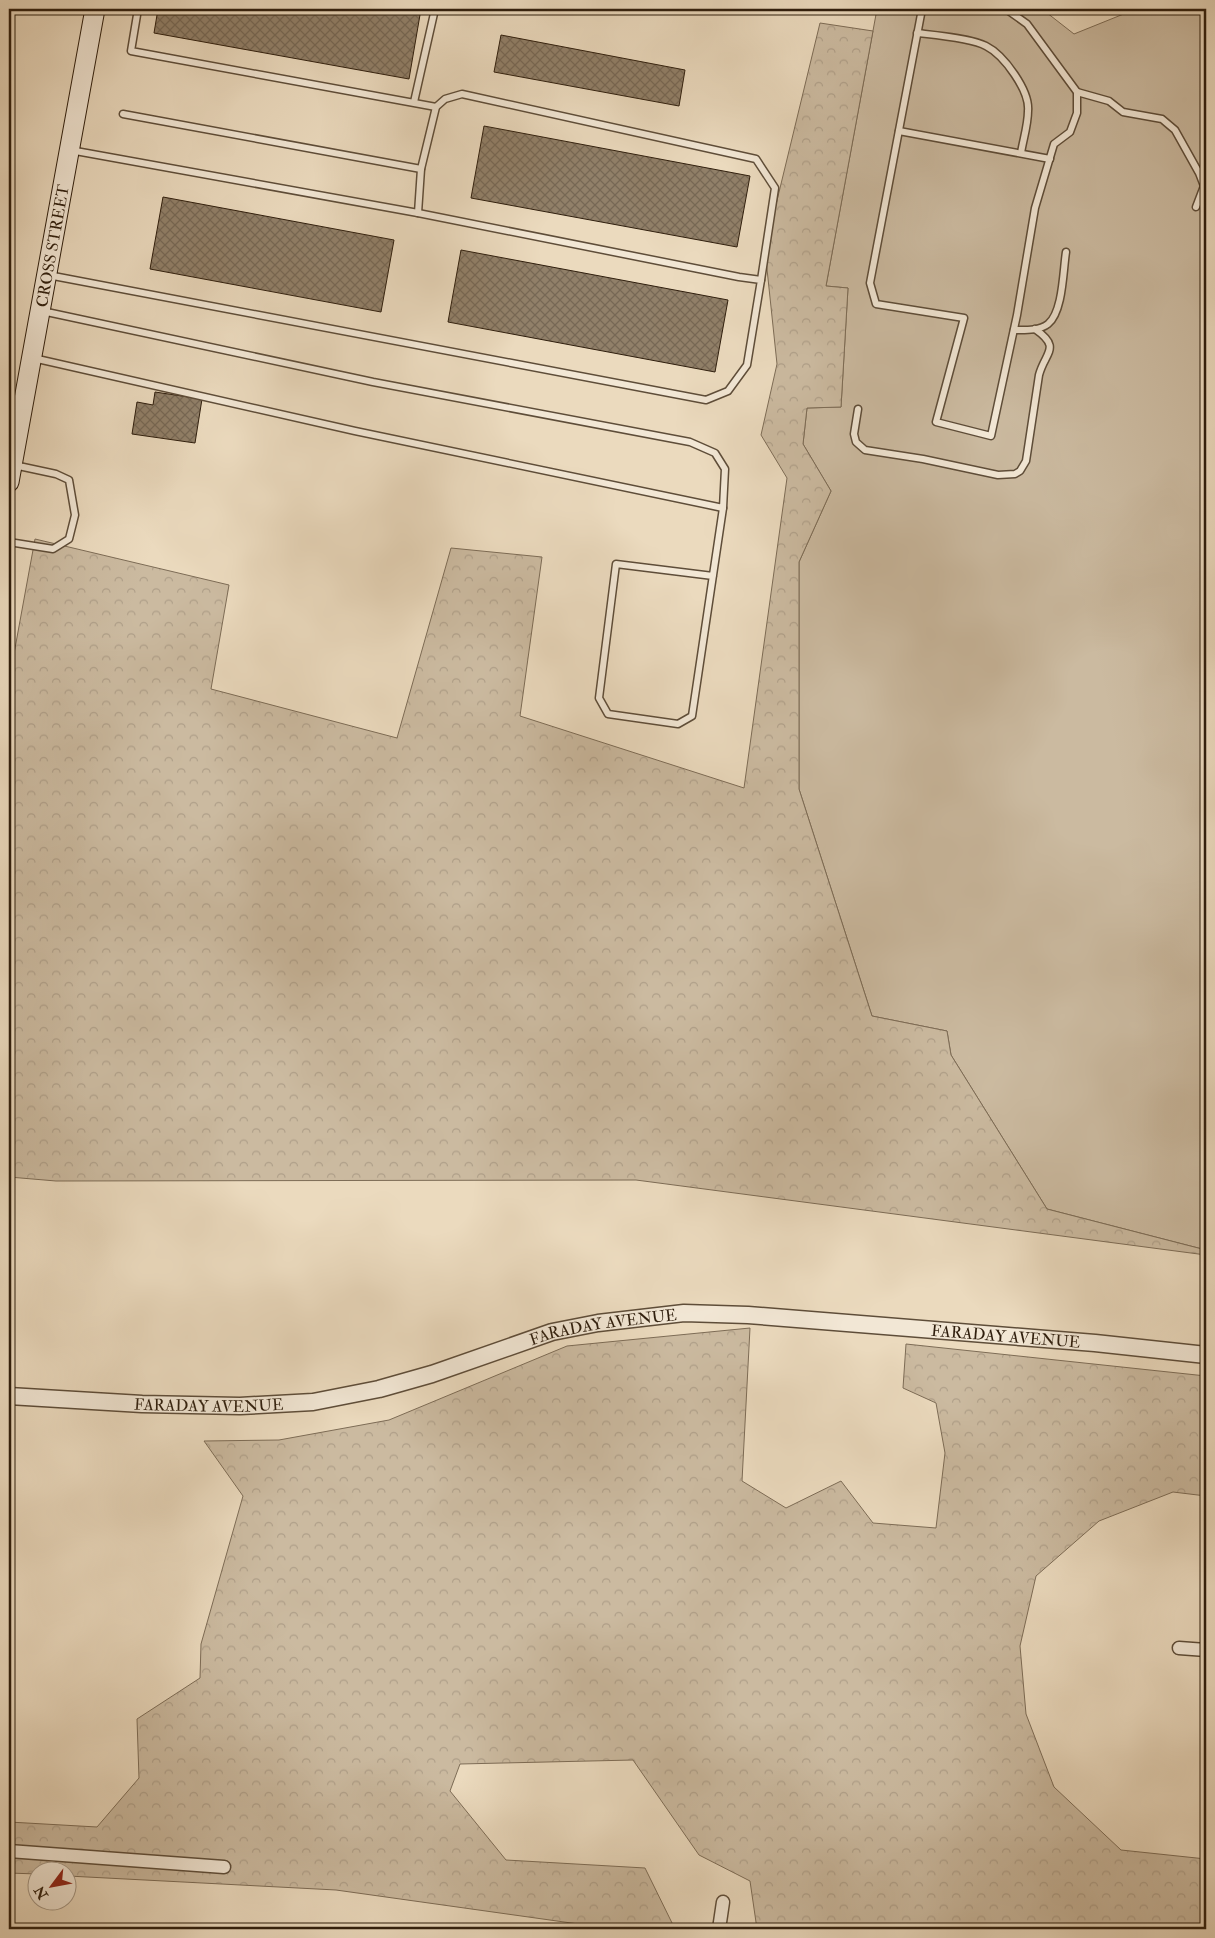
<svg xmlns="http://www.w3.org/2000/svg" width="1215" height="1938" font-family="'IM FELL Double Pica',serif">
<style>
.grass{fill:#cbbaa0;stroke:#7d6c56}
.forest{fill:url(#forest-crowns);stroke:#7d6c56}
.building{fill:url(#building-cross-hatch);stroke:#2f1e0d}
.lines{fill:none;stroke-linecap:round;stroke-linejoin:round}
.service-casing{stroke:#5e4d39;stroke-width:9}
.minor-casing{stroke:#5e4d39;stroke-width:15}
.tertiary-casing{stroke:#5e4d39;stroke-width:19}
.secondary-casing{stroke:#2f1e0d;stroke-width:21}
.service{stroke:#f2e7d5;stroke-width:6}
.minor{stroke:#f2e7d5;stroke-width:12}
.tertiary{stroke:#f2e7d5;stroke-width:16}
.secondary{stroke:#f2e7d5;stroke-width:19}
.labels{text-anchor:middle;stroke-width:4;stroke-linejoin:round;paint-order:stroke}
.street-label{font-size:16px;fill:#2f1e0d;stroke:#f2e7d5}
</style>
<defs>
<pattern id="forest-crowns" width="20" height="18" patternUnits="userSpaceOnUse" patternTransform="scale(1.25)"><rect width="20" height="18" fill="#cbbaa0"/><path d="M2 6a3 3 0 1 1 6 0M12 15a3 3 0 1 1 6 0" fill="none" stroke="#af9f89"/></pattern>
<pattern id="building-cross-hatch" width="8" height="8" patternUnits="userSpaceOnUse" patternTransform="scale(1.25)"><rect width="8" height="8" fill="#918069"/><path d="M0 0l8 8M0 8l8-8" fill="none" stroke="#776855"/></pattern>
</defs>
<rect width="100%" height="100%" fill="#ebdabe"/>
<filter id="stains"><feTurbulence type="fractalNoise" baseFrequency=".004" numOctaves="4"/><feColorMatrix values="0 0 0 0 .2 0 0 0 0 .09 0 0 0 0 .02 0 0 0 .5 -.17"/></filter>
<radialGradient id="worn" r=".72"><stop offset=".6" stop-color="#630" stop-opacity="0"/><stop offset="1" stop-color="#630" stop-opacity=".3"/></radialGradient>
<!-- grass -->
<polygon class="grass" points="877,9 1042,9 1074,34 1136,9 1206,9 1206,1250 1047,1209 951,1055 947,1031 872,1016 799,789 799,562 831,491 803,444 807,408 841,407 848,288 826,286"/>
<!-- forest -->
<g class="forest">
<polygon points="820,23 873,31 826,286 848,288 841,407 807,408 803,444 831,491 799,562 799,789 872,1016 947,1031 951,1055 1047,1209 1206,1250 1206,1255 636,1180 56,1181 9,1177 9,681 35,539 229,585 211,689 397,738 451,548 542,557 520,716 744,788 787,478 761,435 777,364 765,250"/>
<polygon points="750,1328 742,1481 786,1508 841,1481 873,1523 936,1528 945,1453 936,1403 903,1388 906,1344 1206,1376 1206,1496 1173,1492 1099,1521 1036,1576 1020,1646 1026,1714 1054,1787 1121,1850 1206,1859 1206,1929 757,1929 750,1881 699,1855 633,1760 460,1764 450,1791 506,1860 645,1868 675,1929 614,1929 336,1890 68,1876 68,1870 38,1870 37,1874 9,1873 9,1822 97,1827 139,1778 137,1719 200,1678 201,1644 243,1496 204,1441 279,1440 389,1420 567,1346"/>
</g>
<!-- building -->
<g class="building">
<polygon points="158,9 421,9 409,79 154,33"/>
<polygon points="501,35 685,70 679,106 494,72"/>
<polygon points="484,126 750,176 737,247 471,198"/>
<polygon points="163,197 394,240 381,312 150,269"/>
<polygon points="461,250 728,300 715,372 448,322"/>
<polygon points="155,392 202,399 195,443 132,434 137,402 153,405"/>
</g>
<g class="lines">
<!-- service casing -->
<g class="service-casing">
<g id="service">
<polyline points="138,9 131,51 436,107"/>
<polyline points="922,9 870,283 876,304 964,318 936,422 991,436 1017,315 1035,208 1054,144 1070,132 1077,113 1077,92 1027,24 1006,9"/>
<path d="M 917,33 C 934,35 971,38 986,46 C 1004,55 1030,91 1028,111 C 1028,125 1023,140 1021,153"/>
<polyline points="1077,92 1109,101 1123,112 1162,119 1175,130 1199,173 1204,186 1196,207"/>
<polyline points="414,102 435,9"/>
<polyline points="123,114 421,169"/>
<polyline points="899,131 1050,159"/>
<polyline points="418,213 421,169 436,107 445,99 462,94 756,159 775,188 761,280"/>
<polyline points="48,275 706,400 728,391 747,365 761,280 739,277 418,213 70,150"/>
<path d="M 1014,330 C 1025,330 1039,331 1048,324 C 1063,312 1063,271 1066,252"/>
<polyline points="33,358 355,431 723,508 725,469 715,453 690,442 373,382 42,311"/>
<path d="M 858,409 L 854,434 L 856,442 L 865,450 L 923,459 L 998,475 L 1015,474 L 1020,471 L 1026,461 L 1039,375 C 1045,352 1062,348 1035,329"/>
<polyline points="9,542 53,549 69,539 75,515 69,480 56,474 14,465"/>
<polyline points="713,576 616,564 599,698 608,714 678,724 692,716 723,508"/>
</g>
</g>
<!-- minor casing -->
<g class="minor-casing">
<g id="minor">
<polyline points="1179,1648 1206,1650"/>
<polyline points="9,1851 224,1867"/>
<polyline points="719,1929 723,1902"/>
</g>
</g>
<!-- tertiary casing -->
<g class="tertiary-casing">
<g id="tertiary">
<path id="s1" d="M 9,1396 L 142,1404 L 240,1406 L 313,1402 L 379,1389 L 432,1374 L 552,1332 L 598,1323 L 684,1313 L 748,1315 L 1095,1343 L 1206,1355"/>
</g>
</g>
<!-- secondary casing -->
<g class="secondary-casing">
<g id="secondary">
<path id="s2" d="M 9,482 L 95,9"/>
</g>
</g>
<!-- service -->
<use href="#service" class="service"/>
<!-- minor -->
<use href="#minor" class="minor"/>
<!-- tertiary -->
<use href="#tertiary" class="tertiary"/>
<!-- secondary -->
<use href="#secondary" class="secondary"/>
</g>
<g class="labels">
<!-- street labels -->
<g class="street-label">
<text dy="6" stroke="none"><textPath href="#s2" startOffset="240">CROSS STREET</textPath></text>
<text dy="6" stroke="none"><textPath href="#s1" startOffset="605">FARADAY AVENUE</textPath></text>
<text dy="6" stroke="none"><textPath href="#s1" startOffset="1010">FARADAY AVENUE</textPath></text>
<text dy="6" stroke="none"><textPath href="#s1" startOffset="200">FARADAY AVENUE</textPath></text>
</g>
</g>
<!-- margin -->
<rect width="1215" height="1938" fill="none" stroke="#ebdabe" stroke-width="30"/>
<rect x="10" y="10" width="1195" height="1918" fill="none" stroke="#2f1e0d" stroke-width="2.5"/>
<rect x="15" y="15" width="1185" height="1908" fill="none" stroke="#2f1e0d"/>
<!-- north arrow -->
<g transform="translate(52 1886) rotate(238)"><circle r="24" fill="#f2e7d5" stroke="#a49785"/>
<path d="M0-4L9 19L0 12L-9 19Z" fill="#8f2418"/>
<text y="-8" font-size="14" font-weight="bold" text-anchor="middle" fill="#2f1e0d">N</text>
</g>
<rect width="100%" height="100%" filter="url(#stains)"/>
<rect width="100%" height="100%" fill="url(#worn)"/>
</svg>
